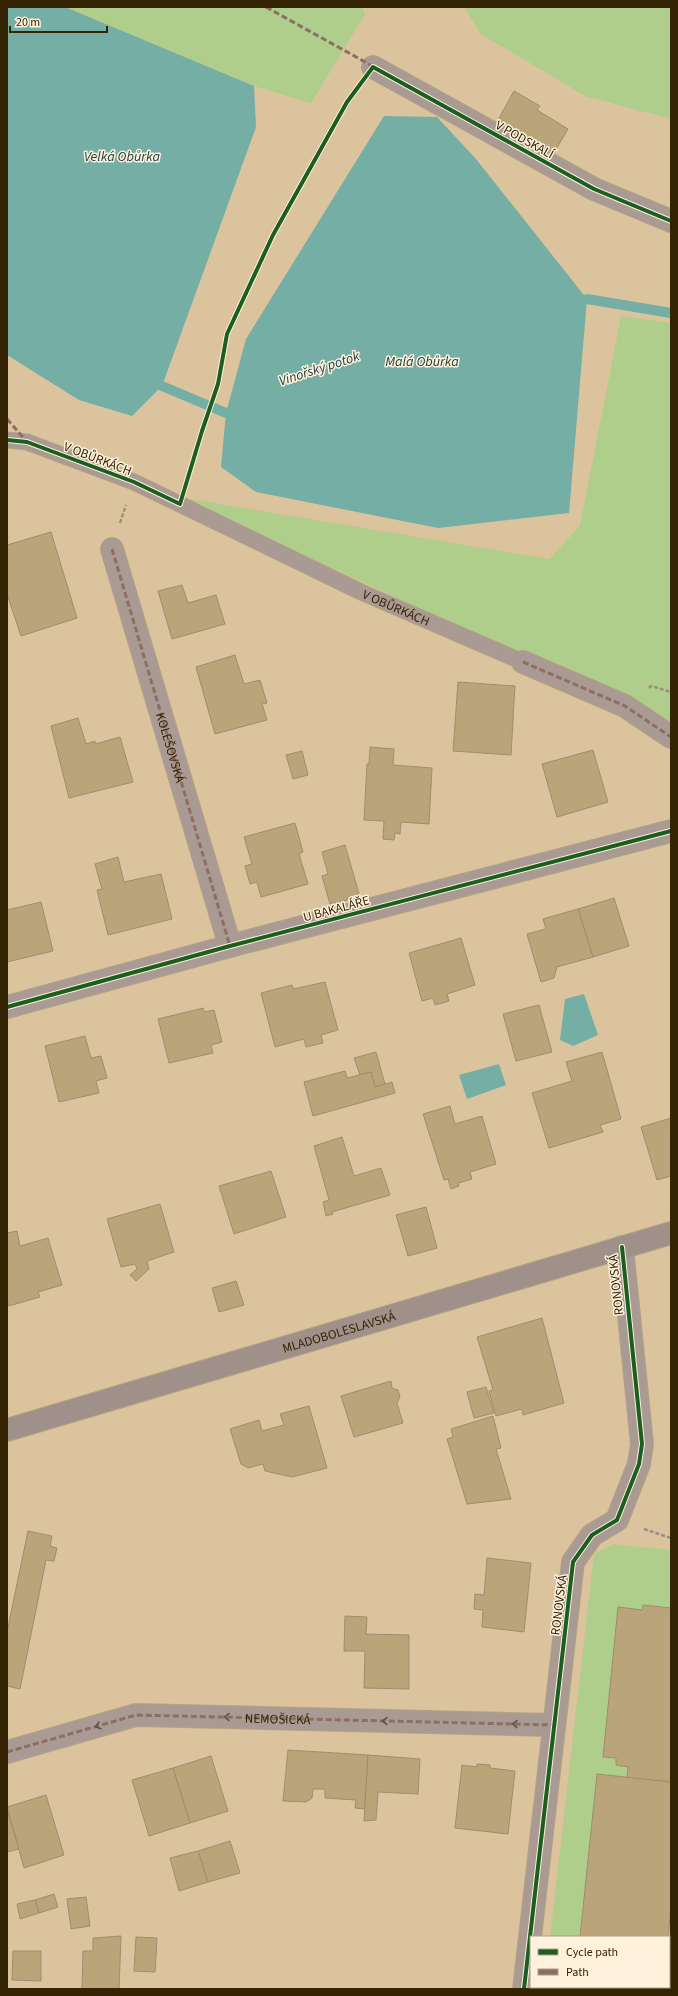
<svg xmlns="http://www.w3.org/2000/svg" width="678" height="1996" font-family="'Source Sans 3',sans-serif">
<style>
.green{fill:#afcd8b}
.water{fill:#74aea5}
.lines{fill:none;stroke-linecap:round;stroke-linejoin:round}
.stream{stroke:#74aea5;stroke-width:10}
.building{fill:#baa47a;stroke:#9e8d6d}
.lane-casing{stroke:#b5a283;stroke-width:17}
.street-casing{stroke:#b5a283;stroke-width:24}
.secondary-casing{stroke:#b5a283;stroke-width:24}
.path{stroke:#9c8e82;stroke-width:2.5;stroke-dasharray:4 2;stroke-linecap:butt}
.lane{stroke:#a99a94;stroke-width:15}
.street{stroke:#a99a94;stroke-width:22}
.secondary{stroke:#a0908a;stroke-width:22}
.quiet{stroke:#8d6e63;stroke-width:3;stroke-dasharray:6 3;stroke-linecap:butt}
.cycleway-casing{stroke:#fef2dd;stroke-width:6}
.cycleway{stroke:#1b5e20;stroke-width:4}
.oneway{stroke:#63533e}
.labels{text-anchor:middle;stroke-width:3;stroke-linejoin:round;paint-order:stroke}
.street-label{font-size:13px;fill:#342404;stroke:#fef2dd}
.water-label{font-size:14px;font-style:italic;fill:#223f41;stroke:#fef2dd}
</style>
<rect width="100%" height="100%" fill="#dbc49d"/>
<!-- green -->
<g class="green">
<polygon points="65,7 362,7 365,14 311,103 254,86"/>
<polygon points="464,7 671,7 671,119 585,96 481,34"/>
<polygon points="621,316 671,323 671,721 654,721 447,621 178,497 549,559 580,526"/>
<polygon points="613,1544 671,1550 671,1608 643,1605 606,1732 603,1756 616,1758 616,1765 628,1767 627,1778 597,1775 580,1937 550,1937 594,1554"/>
<polygon points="671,1906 671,1950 669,1950 668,1937"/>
</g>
<!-- water -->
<g class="water">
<polygon points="7,7 65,7 254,86 256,127 162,386 132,416 79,400 7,355"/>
<polygon points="384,116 437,117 476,159 587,299 569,513 438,528 256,492 221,467 226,413 246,339"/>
<polygon points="584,994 598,1035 573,1046 560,1040 565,999"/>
<polygon points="499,1064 506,1085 467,1099 459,1075"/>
</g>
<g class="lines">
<!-- stream -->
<g class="stream">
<polyline points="575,302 587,299 671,313"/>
<polyline points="152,378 162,386 226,413 239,409"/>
</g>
</g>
<!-- building -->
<g class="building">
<polygon points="514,91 540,106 537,110 568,129 554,153 498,120"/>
<polygon points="51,532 77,618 21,636 7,594 7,545"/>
<polygon points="182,585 188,603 216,595 225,624 172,639 158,591"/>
<polygon points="235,655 244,684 260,680 267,703 262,704 267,720 215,734 196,667"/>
<polygon points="458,682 515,686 511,755 453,751"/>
<polygon points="78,718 86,744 95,741 95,744 120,737 133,782 69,798 51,726"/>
<polygon points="370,747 394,749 393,765 432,768 429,824 401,822 400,834 395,833 394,840 383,839 384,821 364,820 367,764 369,764"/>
<polygon points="593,750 608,802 557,817 542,764"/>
<polygon points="302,751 308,775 293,779 286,755"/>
<polygon points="295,823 303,852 299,854 308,884 261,897 257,882 250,884 245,866 252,864 244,837"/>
<polygon points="345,845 360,897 330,904 322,876 328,874 322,852"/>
<polygon points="118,857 124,882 161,874 172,919 108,935 97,890 102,889 95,864"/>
<polygon points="614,898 629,946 593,957 578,909"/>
<polygon points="41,902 53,951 7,962 7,910"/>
<polygon points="578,909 593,957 557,967 554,978 541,982 527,934 546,929 543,919"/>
<polygon points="461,938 475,985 447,994 449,1001 435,1005 433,998 422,1001 409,953"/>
<polygon points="325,982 338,1030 321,1035 323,1043 306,1047 304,1039 275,1047 261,993 292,985 293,989"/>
<polygon points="539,1005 552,1052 516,1061 503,1014"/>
<polygon points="203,1008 204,1012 214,1010 222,1042 211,1045 213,1053 169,1063 158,1019"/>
<polygon points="85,1036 91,1058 101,1056 107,1078 96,1081 99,1093 59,1102 45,1046"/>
<polygon points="376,1052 385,1084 375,1087 371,1072 360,1075 354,1058"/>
<polygon points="602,1052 621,1119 600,1125 603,1132 549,1148 532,1093 572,1081 566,1062"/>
<polygon points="345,1071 347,1078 371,1072 375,1087 392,1082 395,1093 313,1116 304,1082"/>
<polygon points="450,1106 455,1124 482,1116 496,1164 470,1172 472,1179 458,1183 459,1186 451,1189 448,1179 444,1180 423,1114"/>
<polygon points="671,1118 671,1176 657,1180 641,1127"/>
<polygon points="342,1137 354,1176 381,1168 390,1195 332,1212 333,1214 326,1216 323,1202 329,1200 314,1146"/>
<polygon points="271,1171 286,1217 234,1234 219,1186"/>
<polygon points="160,1204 174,1252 147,1261 149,1269 136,1281 130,1275 137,1269 135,1264 121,1267 107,1219"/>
<polygon points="426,1207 437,1248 408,1256 396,1215"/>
<polygon points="17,1231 20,1246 48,1238 62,1285 38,1292 40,1297 9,1306 7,1301 7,1233"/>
<polygon points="236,1281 244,1305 219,1312 212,1288"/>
<polygon points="542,1318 564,1403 523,1415 522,1409 496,1416 489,1391 493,1390 477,1337"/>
<polygon points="391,1381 392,1388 398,1390 400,1397 397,1403 403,1423 354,1437 341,1396"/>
<polygon points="486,1387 494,1413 474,1418 467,1392"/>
<polygon points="309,1406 327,1468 292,1477 265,1471 263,1464 248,1468 241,1464 230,1429 259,1420 262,1431 284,1425 280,1414"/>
<polygon points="493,1416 501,1448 496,1449 511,1499 467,1504 447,1439 453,1437 451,1429"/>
<polygon points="28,1531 52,1536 50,1546 57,1548 54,1561 46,1560 20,1689 7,1686 7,1632"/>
<polygon points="487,1558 531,1563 524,1632 482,1627 483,1610 474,1609 475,1594 484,1595"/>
<polygon points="643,1605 671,1608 671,1782 627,1778 628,1767 616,1765 616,1758 603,1757 618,1607 642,1610"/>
<polygon points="345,1616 367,1617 366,1634 409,1635 409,1689 364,1688 365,1651 344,1651"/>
<polygon points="288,1750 368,1755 365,1809 355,1808 356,1800 325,1798 325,1789 313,1789 312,1798 306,1802 283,1801"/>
<polygon points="368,1755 420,1759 418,1794 378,1792 376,1820 364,1821"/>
<polygon points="211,1756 228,1811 190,1823 173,1768"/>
<polygon points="477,1764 490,1765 490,1768 515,1771 508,1834 455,1828 462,1765 477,1767"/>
<polygon points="173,1768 190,1823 149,1836 132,1780"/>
<polygon points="597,1774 671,1782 671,1906 668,1937 580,1937"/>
<polygon points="46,1795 64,1855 24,1868 7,1807"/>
<polygon points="7,1810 19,1849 7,1852"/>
<polygon points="230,1841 240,1873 208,1882 198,1851"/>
<polygon points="198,1851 208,1882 179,1891 170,1858"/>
<polygon points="54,1894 58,1907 39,1913 35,1900"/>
<polygon points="86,1897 90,1926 71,1929 67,1899"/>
<polygon points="35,1900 39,1913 20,1919 17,1904"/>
<polygon points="121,1936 119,1989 82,1989 83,1951 93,1951 93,1938"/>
<polygon points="136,1937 157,1938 155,1972 134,1971"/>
<polygon points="669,1950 671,1950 671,1989 568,1989 568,1987 669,1987"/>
<polygon points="13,1951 41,1951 41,1981 12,1980"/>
</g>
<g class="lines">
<!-- lane casing -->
<g class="lane-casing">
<g id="lane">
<path id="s1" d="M 7,440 L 27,442 L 134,482 L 361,592 L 523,662"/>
</g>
</g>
<!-- street casing -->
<g class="street-casing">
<g id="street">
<polyline points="373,67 594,189 671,221"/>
<polyline points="112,549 230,946"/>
<polyline points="523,662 625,706 671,737"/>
<polyline points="7,1007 230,946 671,831"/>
<path id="s2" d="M 7,1752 L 136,1715 L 554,1725"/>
<polyline points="524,1989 573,1562 592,1535 617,1520 639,1464 642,1444 622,1247"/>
</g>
</g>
<!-- secondary casing -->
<g class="secondary-casing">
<g id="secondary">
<path id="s3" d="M 7,1430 L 671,1233"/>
</g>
</g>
<!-- path -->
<g class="path">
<polyline points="120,523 126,505"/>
<polyline points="649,688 651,686 671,692"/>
<polyline points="644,1529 671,1538"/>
</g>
<!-- lane -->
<use href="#lane" class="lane"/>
<!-- street -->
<use href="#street" class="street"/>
<!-- secondary -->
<use href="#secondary" class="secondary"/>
<!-- quiet -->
<g class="quiet">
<polyline points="266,7 376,68"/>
<polyline points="7,419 27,442"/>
<path id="s4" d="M 112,549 L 230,946"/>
<polyline points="523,662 625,706 671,737"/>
<polyline points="7,1752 136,1715 554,1725"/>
</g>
<!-- cycleway casing -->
<g class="cycleway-casing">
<g id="cycleway">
<polyline points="7,440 27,442 134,482 180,504 202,431 218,384 227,334 273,235 347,102 373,67 594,189 671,221"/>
<polyline points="7,1007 230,946 671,831"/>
<polyline points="524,1989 573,1562 592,1535 617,1520 639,1464 642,1444 622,1247"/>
</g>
</g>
<!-- cycleway -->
<use href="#cycleway" class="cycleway"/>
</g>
<!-- one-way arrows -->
<defs><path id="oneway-chevron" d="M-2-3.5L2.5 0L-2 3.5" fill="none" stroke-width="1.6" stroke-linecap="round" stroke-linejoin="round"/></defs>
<g class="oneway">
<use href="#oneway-chevron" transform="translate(227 1717) rotate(-179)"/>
<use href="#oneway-chevron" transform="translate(385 1721) rotate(-179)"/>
<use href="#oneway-chevron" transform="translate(515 1724) rotate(-179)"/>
<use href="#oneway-chevron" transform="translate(98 1726) rotate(164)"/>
</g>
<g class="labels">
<!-- street labels -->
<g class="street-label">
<text transform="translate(525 139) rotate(29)" y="5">V PODSKALÍ</text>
<text transform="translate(98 458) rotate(21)" y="5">V OBŮRKÁCH</text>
<text dy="5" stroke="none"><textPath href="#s1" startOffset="425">V OBŮRKÁCH</textPath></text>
<text dy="5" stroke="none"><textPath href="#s4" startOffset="207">KOLEŠOVSKÁ</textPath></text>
<text transform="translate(336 908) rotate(-15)" y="5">U BAKALÁŘE</text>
<text transform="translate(615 1285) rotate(-96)" y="5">RONOVSKÁ</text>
<text dy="5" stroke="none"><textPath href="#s3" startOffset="346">MLADOBOLESLAVSKÁ</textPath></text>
<text transform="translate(558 1605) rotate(-83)" y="5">RONOVSKÁ</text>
<text dy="5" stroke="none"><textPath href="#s2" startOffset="276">NEMOŠICKÁ</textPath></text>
</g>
<!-- water labels -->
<g class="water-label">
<text x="122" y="161">Velká Obůrka</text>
<text x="422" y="366">Malá Obůrka</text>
<text transform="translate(319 368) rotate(-18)" y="5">Vinořský potok</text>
</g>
</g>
<!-- border -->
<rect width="678" height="1996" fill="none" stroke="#342404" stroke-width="16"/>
<!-- legend -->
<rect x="530" y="1936" width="140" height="52" fill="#fef2dd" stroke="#ada086"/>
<rect x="538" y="1949" width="20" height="6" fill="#1b5e20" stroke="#ada086"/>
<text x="566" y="1956" font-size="12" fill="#342404">Cycle path</text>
<rect x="538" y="1969" width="20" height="6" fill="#8d6e63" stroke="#ada086"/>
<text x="566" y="1976" font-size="12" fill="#342404">Path</text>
<!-- scale -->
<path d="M10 26v6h97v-6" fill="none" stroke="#342404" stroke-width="2"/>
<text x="16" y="26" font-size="12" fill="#342404" stroke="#fef2dd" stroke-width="3" paint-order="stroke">20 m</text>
</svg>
